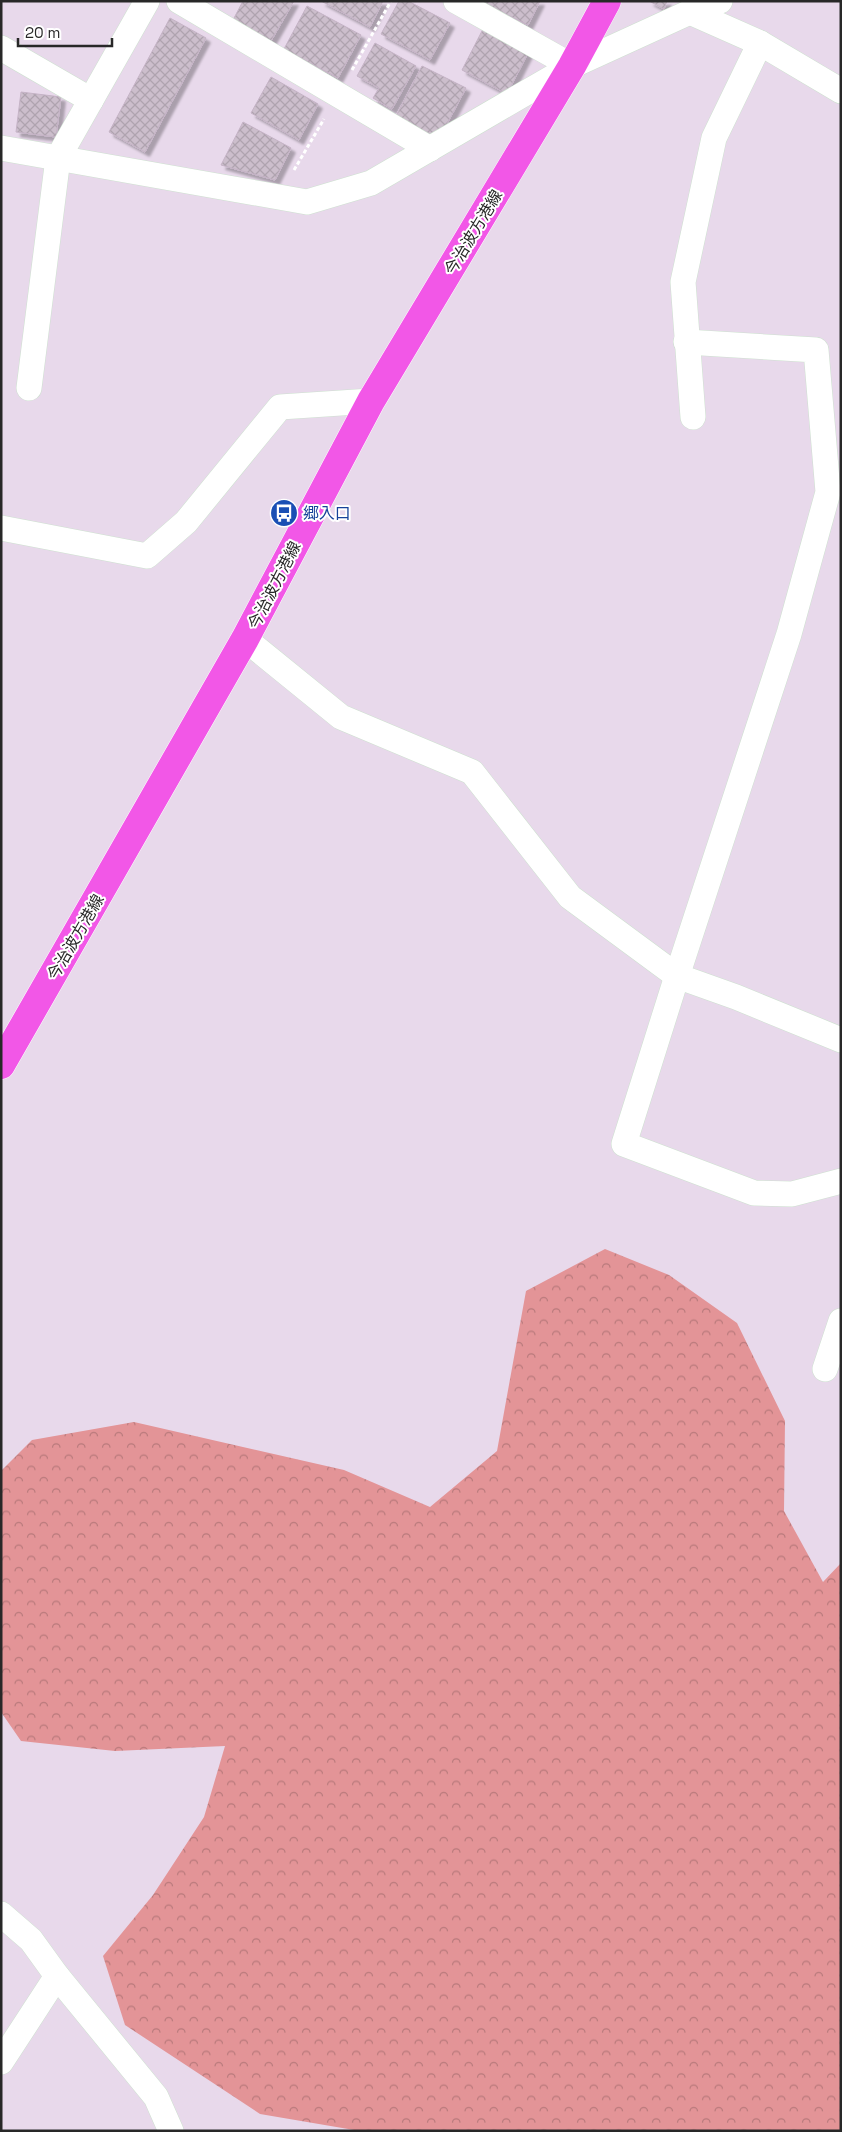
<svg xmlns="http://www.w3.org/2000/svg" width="842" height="2132" font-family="'Space Grotesk','Noto Sans JP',sans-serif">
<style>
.forest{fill:url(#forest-crowns)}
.building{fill:url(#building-cross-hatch);stroke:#c5b3c6;filter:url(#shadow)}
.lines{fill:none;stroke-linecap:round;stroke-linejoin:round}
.minor-casing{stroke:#cee1d0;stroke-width:26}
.primary-casing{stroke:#fff;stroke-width:29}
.path{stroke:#fff;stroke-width:3;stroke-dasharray:4 2.5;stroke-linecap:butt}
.minor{stroke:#fff;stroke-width:25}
.primary{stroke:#f257e7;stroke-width:28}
.labels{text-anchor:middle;stroke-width:4;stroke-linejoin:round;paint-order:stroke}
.street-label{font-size:16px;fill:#282828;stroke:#fff}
.transit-label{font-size:16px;fill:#164399;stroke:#fff;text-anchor:start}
</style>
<defs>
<pattern id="forest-crowns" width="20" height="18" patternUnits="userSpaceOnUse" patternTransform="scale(1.25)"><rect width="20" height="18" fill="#e39497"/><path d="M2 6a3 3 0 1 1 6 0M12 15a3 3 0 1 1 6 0" fill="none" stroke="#b8797b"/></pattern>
<pattern id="building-cross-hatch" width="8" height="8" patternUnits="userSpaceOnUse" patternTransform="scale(1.25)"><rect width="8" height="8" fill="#ccbecc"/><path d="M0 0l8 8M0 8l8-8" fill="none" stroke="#afa3af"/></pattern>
<filter id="shadow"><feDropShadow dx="4.5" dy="4.5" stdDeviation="1" flood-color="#0004"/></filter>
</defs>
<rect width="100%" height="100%" fill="#e8d9eb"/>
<!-- forest -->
<polygon class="forest" points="605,1249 669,1275 737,1323 785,1421 784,1511 823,1582 841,1563 841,2131 360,2131 260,2114 125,2025 103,1956 153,1895 204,1817 225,1746 115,1751 21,1741 1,1712 1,1471 32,1440 134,1422 344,1470 430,1507 497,1451 526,1291"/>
<!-- building -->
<g class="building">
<polygon points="243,1 294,1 271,41 233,20"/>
<polygon points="321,1 383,1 370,27"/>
<polygon points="399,1 408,1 450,23 430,60 381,34"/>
<polygon points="480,1 540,1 528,25"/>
<polygon points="649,1 667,1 664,9"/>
<polygon points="307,6 361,35 338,78 284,49"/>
<polygon points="170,18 206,38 145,152 109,132"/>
<polygon points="483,29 528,53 507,94 462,70"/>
<polygon points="375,43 416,66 392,109 373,98 379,88 357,76"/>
<polygon points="422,66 466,88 439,139 396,116"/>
<polygon points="271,77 318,104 299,140 251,113"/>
<polygon points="21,92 61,97 56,137 16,132"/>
<polygon points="243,122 291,148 275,180 221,165"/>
</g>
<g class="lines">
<!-- minor casing -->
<g class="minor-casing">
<g id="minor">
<polyline points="179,1 430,149"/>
<polyline points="456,1 572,66"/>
<polyline points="690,12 760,43 841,91"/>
<polyline points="1,48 91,100"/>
<polyline points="1,148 307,202 371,183 572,66 690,12 720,1"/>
<polyline points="29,388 58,158 147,1"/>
<polyline points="693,417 683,282 714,138 760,43"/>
<polyline points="1,528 147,556 186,522 280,407 371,401"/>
<polyline points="245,639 341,717 472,772 570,897 677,976 789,634 828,492 816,350 686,342"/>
<polyline points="841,1040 736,997 677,976 624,1144 754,1193 792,1194 841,1181"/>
<polyline points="825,1369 841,1321"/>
<polyline points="1,1914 31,1940 57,1976 156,2097 171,2131"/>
<polyline points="1,2062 57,1976"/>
</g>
</g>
<!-- primary casing -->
<g class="primary-casing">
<polyline id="primary" points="1,1065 245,639 371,401 572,66 607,1"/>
</g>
<!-- path -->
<g class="path">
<polyline points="352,70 391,1"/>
<polyline points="294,170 324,119"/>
</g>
<!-- minor -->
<use href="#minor" class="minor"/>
<!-- primary -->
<use href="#primary" class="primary"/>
</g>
<!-- icons -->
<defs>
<g id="bus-disc" transform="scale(1.4375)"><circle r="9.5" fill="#1a4fb4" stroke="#fff"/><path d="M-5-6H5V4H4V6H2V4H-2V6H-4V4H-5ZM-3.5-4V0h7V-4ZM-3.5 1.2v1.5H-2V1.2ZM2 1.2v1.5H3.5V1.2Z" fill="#fff"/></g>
</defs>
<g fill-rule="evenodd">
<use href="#bus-disc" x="284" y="513"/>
</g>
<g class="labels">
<!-- street labels -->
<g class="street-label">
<text transform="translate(473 232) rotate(-59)" y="6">今治波方港線</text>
<text transform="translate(274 585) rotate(-63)" y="6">今治波方港線</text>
<text transform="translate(75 937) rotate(-60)" y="6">今治波方港線</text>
</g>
<!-- transit labels -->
<g class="transit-label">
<text x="303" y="519">郷入口</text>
</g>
</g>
<!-- border -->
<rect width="842" height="2132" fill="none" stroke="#282828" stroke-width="5"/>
<!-- scale -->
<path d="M18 38v8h94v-8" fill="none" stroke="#282828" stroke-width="2.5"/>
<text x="25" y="38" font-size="15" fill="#282828" stroke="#ffffff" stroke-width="4" paint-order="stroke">20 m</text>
</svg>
